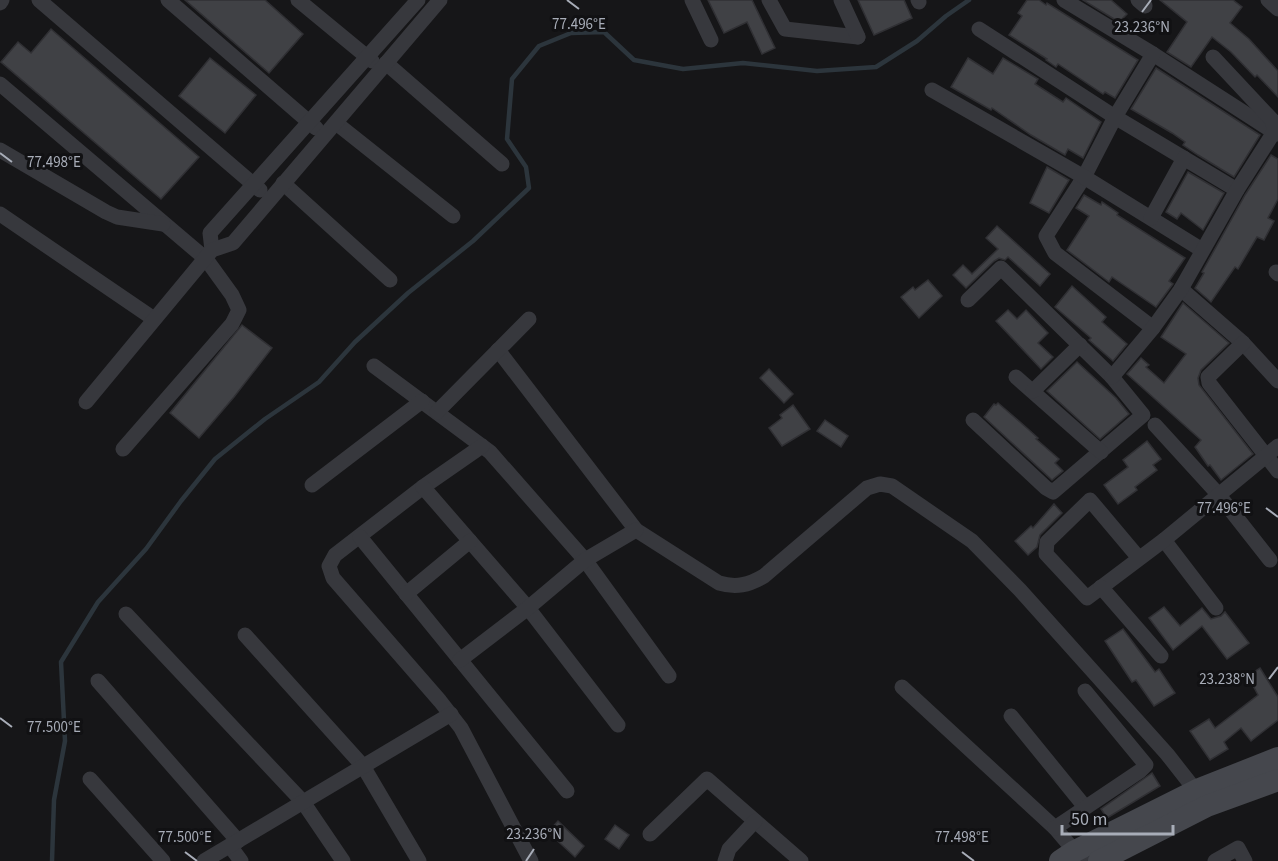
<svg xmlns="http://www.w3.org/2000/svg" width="1278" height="861" font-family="'Source Sans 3',sans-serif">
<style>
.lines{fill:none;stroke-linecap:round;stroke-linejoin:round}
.stream{stroke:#2c353c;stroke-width:4.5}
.building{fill:#404145;stroke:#303034;stroke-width:1.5}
.street{stroke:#37383d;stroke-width:15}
.secondary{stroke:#45474d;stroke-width:22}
.ticks{fill:none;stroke:#a8adb8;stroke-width:2}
.ticks-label{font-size:15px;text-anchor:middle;fill:#a8adb8;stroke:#111113;stroke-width:6;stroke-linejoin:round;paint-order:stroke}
</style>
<rect width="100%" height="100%" fill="#161618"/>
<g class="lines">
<!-- stream -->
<polyline class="stream" points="52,861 54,800 65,741 61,662 98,602 146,549 181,501 215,459 265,419 319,382 355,342 408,293 473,241 529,188 526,167 507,139 512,79 539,46 571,33 604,32 634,60 683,69 743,63 817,71 876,67 917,41 946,16 969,0"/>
</g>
<!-- building -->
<g class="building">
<polygon points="185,0 265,0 303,34 269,73"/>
<polygon points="708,0 752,0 775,48 762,54 747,22 724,33"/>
<polygon points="858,0 904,0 912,18 874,35"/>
<polygon points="1027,0 1039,0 1046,5 1047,3 1138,60 1115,98 1105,92 1103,94 1058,64 1056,67 1046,60 1047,59 1009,35 1022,16 1018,13"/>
<polygon points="1083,0 1111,0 1127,14 1119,22"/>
<polygon points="1160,0 1233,0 1242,7 1230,23 1249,39 1278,71 1278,97 1257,75 1255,77 1231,52 1212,37 1191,67 1167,52 1187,22"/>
<polygon points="51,29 199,157 161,199 1,62 18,42 31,53"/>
<polygon points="210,58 256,95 225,133 179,96"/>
<polygon points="968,58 993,74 1003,58 1038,79 1035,84 1063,102 1066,98 1101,122 1083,158 1068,149 1065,155 1031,135 992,108 991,110 951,87"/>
<polygon points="1156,68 1260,135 1234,177 1198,155 1183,145 1185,142 1172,133 1131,109"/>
<polygon points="1271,155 1278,159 1278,199 1268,218 1274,221 1264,240 1257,237 1238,269 1235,267 1211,302 1195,288 1204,273 1202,272 1245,195"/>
<polygon points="1047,167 1069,180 1049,213 1030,203"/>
<polygon points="1188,172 1224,193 1203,230 1181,213 1177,219 1166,212"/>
<polygon points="1084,195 1101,205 1102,202 1118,213 1117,215 1185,258 1169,281 1173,284 1156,307 1112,277 1109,282 1067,250 1089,216 1076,208"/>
<polygon points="997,226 1050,274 1040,286 1008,257 1005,260 999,258 994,261 966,288 953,275 963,265 972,274 998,249 986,238"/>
<polygon points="928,280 942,296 919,318 901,297 913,287 915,290"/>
<polygon points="1072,286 1106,317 1102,322 1127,344 1113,361 1089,340 1091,338 1055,307"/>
<polygon points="1183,303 1229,343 1201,370 1198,378 1199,385 1253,454 1221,480 1210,465 1208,466 1195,447 1201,440 1127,374 1141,358 1149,365 1146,367 1164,383 1186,354 1161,337"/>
<polygon points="1008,310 1017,319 1026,310 1048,333 1038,343 1053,357 1041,369 996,321"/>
<polygon points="242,325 272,348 234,397 199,438 170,413"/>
<polygon points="1077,362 1116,398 1129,414 1100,439 1047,391"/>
<polygon points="769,369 793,394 784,403 760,378"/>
<polygon points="998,403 1028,429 1038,438 1036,439 1059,459 1055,463 1063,471 1052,480 984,417 994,404 996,405"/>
<polygon points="793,405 810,429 782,446 769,428 782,418 780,415"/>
<polygon points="825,420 848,436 841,447 817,431"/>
<polygon points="1147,441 1161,459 1153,465 1157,470 1135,487 1137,490 1118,504 1104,485 1128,467 1123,460"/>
<polygon points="1054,504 1062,513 1040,535 1037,547 1028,555 1015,541 1031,526 1033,528"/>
<polygon points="1164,607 1180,626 1202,608 1211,619 1221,616 1225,612 1249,643 1227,659 1202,626 1173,650 1149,618"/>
<polygon points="1123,629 1155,672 1159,669 1175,693 1154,706 1136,680 1132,682 1105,641"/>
<polygon points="1260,668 1278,697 1278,720 1251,741 1241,728 1224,742 1228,749 1210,760 1190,731 1209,719 1215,728 1258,695 1248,676"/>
<polygon points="1152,773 1160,786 1107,818 1101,809"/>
<polygon points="558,821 584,846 575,857 548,832"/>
<polygon points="615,825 629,835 619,849 605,839"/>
</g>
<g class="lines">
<!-- street -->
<g class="street">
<polyline points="39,0 260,190"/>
<polyline points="168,0 316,128"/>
<polyline points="298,0 372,61"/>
<polyline points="692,0 711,40"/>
<polyline points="769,0 785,29 858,37"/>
<polyline points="841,0 858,37"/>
<polyline points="918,0 919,2"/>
<polyline points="1064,0 1153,54 1277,134"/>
<polyline points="1138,0 1145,6"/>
<polyline points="1268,0 1278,9"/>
<polyline points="0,3 2,0"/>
<polyline points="979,29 1115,117 1237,190"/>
<polyline points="1153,54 1115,117 1084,177 1046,236 1055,253 1153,328"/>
<polyline points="386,63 502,164"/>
<polyline points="0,84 206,259 232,295 239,310 232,324 123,449"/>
<polyline points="932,90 1084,177 1202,250"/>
<polyline points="336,123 453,216"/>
<polyline points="0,150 106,212 117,217 163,224"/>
<polyline points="283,183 390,280"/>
<polyline points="0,214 154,319"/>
<polyline points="1151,218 1184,158"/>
<polyline points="212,250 210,233 418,0"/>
<polyline points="1276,272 1278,274"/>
<polyline points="1181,289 1243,343 1278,381"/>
<polyline points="968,300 1001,268 1112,377 1143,415 1053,492 1046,488 973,420"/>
<polyline points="1243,343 1208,377 1209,383 1278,471"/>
<path d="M 498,350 L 636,530 L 719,583 C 736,588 749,585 764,576 L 867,488 L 880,484 L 892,486 L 972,541 L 1020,590 L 1167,754 L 1200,796"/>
<polyline points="374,366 490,452 585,560 669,676"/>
<polyline points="1016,377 1101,452"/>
<polyline points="1112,377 1153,328 1181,289 1237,190 1274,132 1273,121 1213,57"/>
<polyline points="1033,391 1080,345"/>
<polyline points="86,402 212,250 233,243 440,0"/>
<polyline points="437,412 529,319"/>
<polyline points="1155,425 1218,494 1270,560"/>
<polyline points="482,446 423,487 335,555 329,566 333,578 440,701 461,728 531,861"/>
<polyline points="312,485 422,401"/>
<polyline points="423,487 528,608 618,725"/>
<polyline points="360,537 567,791"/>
<polyline points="1164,540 1216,608"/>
<polyline points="1138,557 1090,500 1047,542 1046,554 1087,598 1164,540 1278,446"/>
<polyline points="1101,587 1161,656"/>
<polyline points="406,594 470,541"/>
<polyline points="126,614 303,802 343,861"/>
<polyline points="245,635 363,766 419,861"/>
<polyline points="460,660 528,608 585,560 636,530"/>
<polyline points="98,681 238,841"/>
<polyline points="902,687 1055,828 1083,861"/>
<polyline points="1011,716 1085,807"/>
<polyline points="90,779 163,861"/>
<polyline points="1055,828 1140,771 1146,765 1085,691"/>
<polyline points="650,834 707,779 801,861"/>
<polyline points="230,846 241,861"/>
<polyline points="204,861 451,714"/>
<polyline points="725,861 729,849 755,821"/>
<polyline points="1215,861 1238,848 1245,861"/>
</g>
<!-- secondary -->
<g class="secondary">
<polyline points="1060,861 1075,851 1197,790 1278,758"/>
<polyline points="1099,861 1207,806 1278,780"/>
</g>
</g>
<!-- ticks -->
<path class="ticks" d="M 567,0 L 579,9M 1142,12 L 1151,0M 0,153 L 12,162M 1266,508 L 1278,517M 1269,679 L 1278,667M 0,718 L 12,727M 185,852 L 197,861M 962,852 L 974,861M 526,861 L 534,849"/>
<g class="ticks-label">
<text x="579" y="29">77.496°E</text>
<text x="1142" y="32">23.236°N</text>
<text x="54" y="167">77.498°E</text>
<text x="1224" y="513">77.496°E</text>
<text x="1227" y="684">23.238°N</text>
<text x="54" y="732">77.500°E</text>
<text x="534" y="839">23.236°N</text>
<text x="185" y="842">77.500°E</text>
<text x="962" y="842">77.498°E</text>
</g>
<!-- scale -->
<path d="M1062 825v9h111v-9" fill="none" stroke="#a8adb8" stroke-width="3"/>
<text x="1071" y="825" font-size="18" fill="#a8adb8" stroke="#111113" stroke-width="4.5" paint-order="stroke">50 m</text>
</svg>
